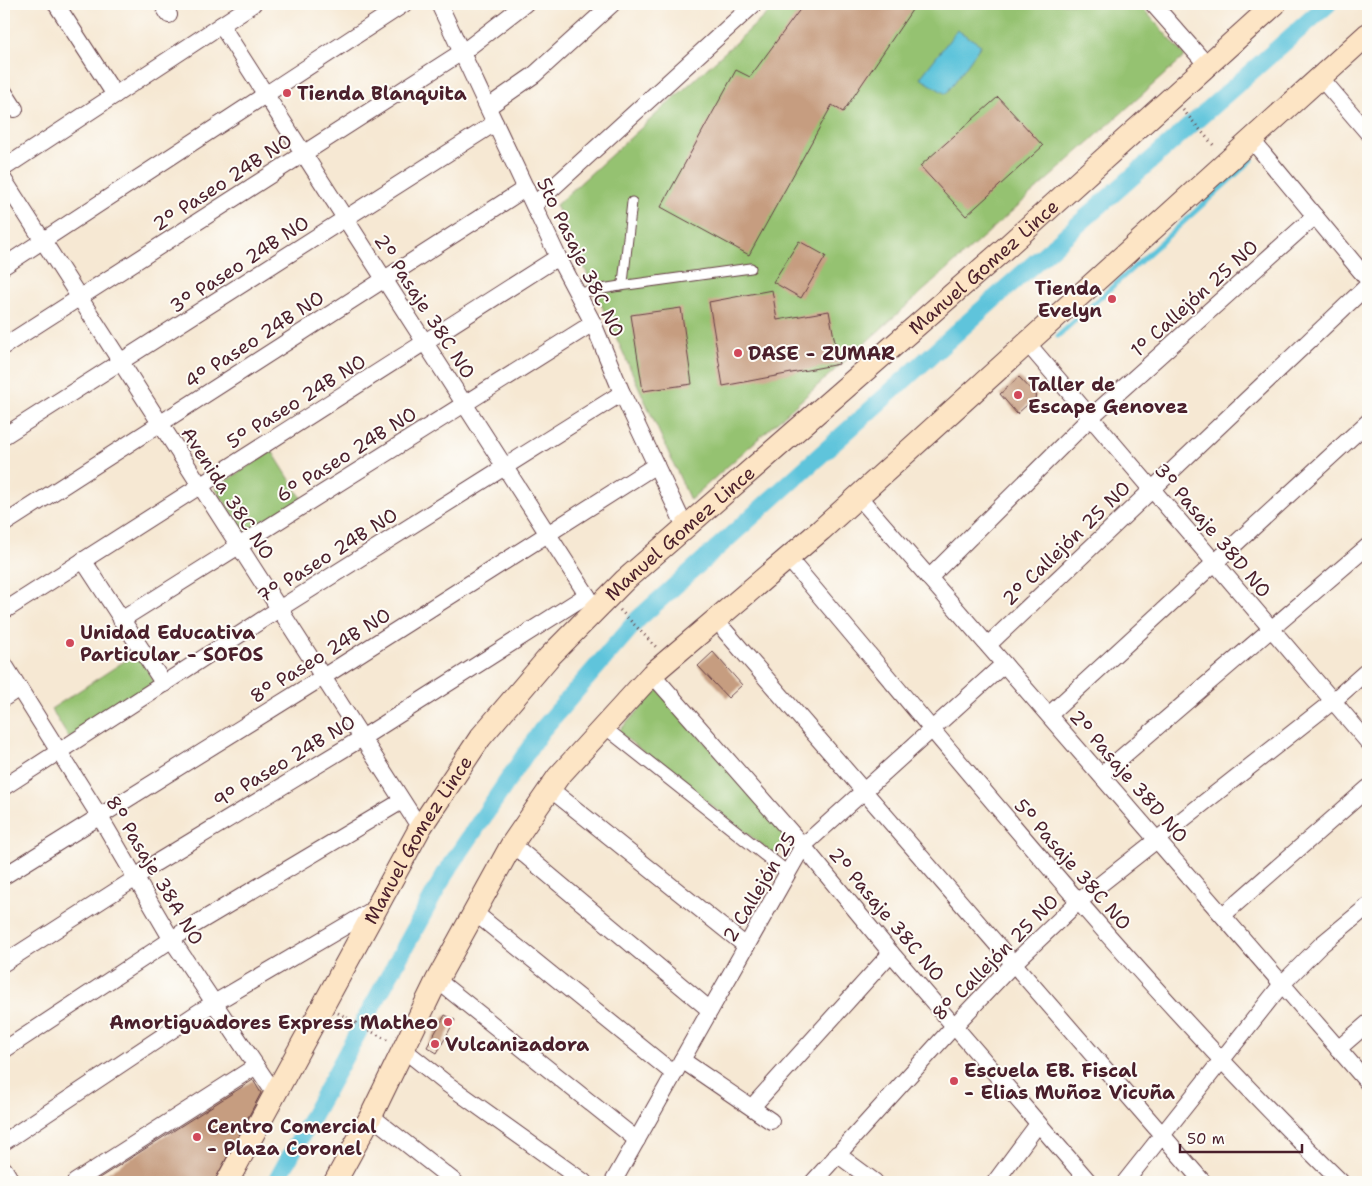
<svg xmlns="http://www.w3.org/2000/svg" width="1372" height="1186" font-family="'Shantell Sans',sans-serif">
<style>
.green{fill:#95c271;stroke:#70704e}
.water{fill:#5ec4db;stroke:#547283}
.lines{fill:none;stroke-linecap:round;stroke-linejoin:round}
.stream{stroke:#5ec4db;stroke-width:5}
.canal{stroke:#5ec4db;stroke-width:18}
.building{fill:#c69d80}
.service-casing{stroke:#643d44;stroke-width:11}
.pedestrian-casing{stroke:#643d44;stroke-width:14}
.minor-casing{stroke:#643d44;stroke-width:18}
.secondary-casing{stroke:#643d44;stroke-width:24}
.path{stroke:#643d44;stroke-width:3;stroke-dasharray:1 4;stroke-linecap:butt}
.service{stroke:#fff;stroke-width:9}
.pedestrian{stroke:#fff;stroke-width:12}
.minor{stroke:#fff;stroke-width:16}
.secondary{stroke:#fde5c5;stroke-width:22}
.poi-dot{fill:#d1495b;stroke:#fdfcf7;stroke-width:2}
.labels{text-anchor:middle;stroke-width:4;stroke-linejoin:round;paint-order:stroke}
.poi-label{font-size:19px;font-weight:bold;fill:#4a1f2b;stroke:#fdfcf7;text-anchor:start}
.street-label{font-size:19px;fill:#4a1f2b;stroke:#fdfcf7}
</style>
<rect width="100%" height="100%" fill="#fdfcf7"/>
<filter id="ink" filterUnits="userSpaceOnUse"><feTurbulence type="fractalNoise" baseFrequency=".02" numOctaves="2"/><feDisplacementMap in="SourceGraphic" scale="10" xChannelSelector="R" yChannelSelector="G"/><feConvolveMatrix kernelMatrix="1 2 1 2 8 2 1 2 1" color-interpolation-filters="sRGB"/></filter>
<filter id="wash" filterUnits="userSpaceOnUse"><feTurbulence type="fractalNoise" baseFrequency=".0096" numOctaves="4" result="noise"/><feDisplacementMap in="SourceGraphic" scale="20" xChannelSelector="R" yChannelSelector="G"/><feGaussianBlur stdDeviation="1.12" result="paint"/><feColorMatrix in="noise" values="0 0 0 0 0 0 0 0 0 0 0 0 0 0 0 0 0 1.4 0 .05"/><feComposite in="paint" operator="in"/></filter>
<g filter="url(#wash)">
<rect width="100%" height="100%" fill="#f6e8d3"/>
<!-- green -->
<g class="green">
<polygon points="778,4 1139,4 1185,56 690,500 556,205"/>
<polygon points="272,451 302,499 247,535 215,488"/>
<polygon points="137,653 155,682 69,738 51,709"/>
<polygon points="658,690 789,835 777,857 618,732"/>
</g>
<!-- water -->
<polygon class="water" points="957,30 981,45 946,94 920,78"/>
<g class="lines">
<!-- stream -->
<polyline class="stream" points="1058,336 1252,160"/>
<!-- canal -->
<polyline class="canal" points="276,1182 445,874 541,731 638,619 1004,290 1328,4"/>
</g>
<g id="blocks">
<!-- building -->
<g class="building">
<polygon points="804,4 902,4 912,10 843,112 832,105 749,255 661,207 736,70 750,77"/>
<polygon points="998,97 1043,146 966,216 920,166"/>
<polygon points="799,241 826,256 801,298 773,282"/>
<polygon points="772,290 777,320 829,311 839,364 723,386 709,302"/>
<polygon points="681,308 692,384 643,391 631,315"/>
<polygon points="1019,377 1037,396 1017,414 1000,394"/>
<polygon points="713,652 742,685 728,698 698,666"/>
<polygon points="445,1015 455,1020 437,1053 427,1047"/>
<polygon points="253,1080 261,1093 214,1182 93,1182"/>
</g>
</g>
</g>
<g filter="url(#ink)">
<use href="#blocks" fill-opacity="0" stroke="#643d44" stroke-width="1"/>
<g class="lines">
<!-- service casing -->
<g class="service-casing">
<g id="service">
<polyline points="620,286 751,268"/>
<polyline points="578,293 620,286 623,283 632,202"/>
</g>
</g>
<!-- pedestrian casing -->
<g class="pedestrian-casing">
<polyline id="pedestrian" points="604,727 788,873"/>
</g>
<!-- minor casing -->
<g class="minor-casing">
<g id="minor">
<polyline points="56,4 115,95"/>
<polyline points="162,4 169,15"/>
<polyline points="439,4 558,257 593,323 622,393 685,527"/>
<polyline points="1153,4 1207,65"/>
<polyline points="221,25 596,609"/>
<polyline points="1320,77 1368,133"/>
<polyline points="4,92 15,109"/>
<polyline points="488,107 534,75 612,4"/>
<polyline points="1251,139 1368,280"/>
<polyline points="4,168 253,4"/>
<polyline points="4,180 420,828"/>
<polyline points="534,205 754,4"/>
<polyline points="4,266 404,4"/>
<polyline points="1028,344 1368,742"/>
<polyline points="4,346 468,48 525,4"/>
<polyline points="4,436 495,123"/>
<polyline points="858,496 1368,1083"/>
<polyline points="4,524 526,188"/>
<path d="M 788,558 C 967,770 1142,988 1341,1182"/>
<polyline points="83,560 164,684"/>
<polyline points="929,578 1091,417 1315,216"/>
<polyline points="4,611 558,257"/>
<polyline points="121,620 593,323"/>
<polyline points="725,631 1203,1182"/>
<polyline points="988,645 1368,285"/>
<polyline points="4,664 100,817 172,940 275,1094"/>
<polyline points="652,674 803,846 891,953 1089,1182"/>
<polyline points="4,698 19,688"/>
<polyline points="1049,715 1368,422"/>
<polyline points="1101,775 1368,546"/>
<polyline points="4,787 279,609 622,393"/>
<polyline points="549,788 746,946"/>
<polyline points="512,844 710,1010"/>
<polyline points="4,876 323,677 656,465"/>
<polyline points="474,912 673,1073"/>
<polyline points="1223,915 1368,788"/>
<polyline points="4,963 136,878 149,867 362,738 587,595"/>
<polyline points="437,980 637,1140"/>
<polyline points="403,1049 447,1084 584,1182"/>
<polyline points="1338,1049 1368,1023"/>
<polyline points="4,1050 189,928 402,801"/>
<polyline points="682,1060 771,1121"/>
<polyline points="752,1107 891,953"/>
<polyline points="371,1116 455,1182"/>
<polyline points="4,1142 199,1012 376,908"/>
<polyline points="837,1154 875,1182"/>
<polyline points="4,1169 12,1182"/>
<polyline points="75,1182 256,1066"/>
<polyline points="613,1182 803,846 1004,664"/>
<polyline points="813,1182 955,1025 1013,964 1078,902 1333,701 1368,670"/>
<polyline points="995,1182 1038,1124"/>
<polyline points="1125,1182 1282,984 1322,944 1368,906"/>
</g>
</g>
<!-- secondary casing -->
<g class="secondary-casing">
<g id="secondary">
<path id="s1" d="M 227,1182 L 420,828 L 480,738 L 549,657 L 625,580 L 1001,252 L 1275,4"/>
<polyline points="335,1182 371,1116 437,980 512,844 558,777 652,674 821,530 1368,34"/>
</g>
</g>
<!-- path -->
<g class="path">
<polyline points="1183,110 1215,147"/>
<polyline points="620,610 656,647"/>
<polyline points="338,1013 387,1040"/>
</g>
<!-- service -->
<use href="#service" class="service"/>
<!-- pedestrian -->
<use href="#pedestrian" class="pedestrian"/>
<!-- minor -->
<use href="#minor" class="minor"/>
<!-- secondary -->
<use href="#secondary" class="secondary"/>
</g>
</g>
<!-- markers -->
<g class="poi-dot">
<circle cx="287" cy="93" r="5"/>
<circle cx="1112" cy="299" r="5"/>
<circle cx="738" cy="353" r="5"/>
<circle cx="1018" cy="395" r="5"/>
<circle cx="70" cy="643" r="5"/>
<circle cx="448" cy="1022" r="5"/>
<circle cx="435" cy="1044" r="5"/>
<circle cx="954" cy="1081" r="5"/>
<circle cx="197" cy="1137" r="5"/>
</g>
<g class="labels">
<!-- poi labels -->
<g class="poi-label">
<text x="297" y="100">Tienda Blanquita</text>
<text x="1102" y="295" text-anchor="end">Tienda<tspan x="1102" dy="22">Evelyn</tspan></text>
<text x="748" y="360">DASE - ZUMAR</text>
<text x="1028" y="391">Taller de<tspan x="1028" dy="22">Escape Genovez</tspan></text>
<text x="80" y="639">Unidad Educativa<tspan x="80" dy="22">Particular - SOFOS</tspan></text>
<text x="438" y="1029" text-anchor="end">Amortiguadores Express Matheo</text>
<text x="445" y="1051">Vulcanizadora</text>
<text x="964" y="1077">Escuela EB. Fiscal<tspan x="964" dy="22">- Elias Muñoz Vicuña</tspan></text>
<text x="207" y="1133">Centro Comercial<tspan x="207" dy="22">- Plaza Coronel</tspan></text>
</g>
<!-- street labels -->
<g class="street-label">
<text transform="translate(222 182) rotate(-33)" y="7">2° Paseo 24B NO</text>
<text transform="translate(581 257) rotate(64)" y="7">5to Pasaje 38C NO</text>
<text transform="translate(239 264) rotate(-33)" y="7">3° Paseo 24B NO</text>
<text dy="7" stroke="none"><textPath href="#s1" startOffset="1202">Manuel Gomez Lince</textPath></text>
<text transform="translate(1194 298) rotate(-42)" y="7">1° Callejón 25 NO</text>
<text transform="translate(425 306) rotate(57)" y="7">2° Pasaje 38C NO</text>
<text transform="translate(254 339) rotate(-33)" y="7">4° Paseo 24B NO</text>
<text transform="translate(296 401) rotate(-32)" y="7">5° Paseo 24B NO</text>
<text transform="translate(346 454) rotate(-32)" y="7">6° Paseo 24B NO</text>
<text transform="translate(228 493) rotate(57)" y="7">Avenida 38C NO</text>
<text transform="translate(1213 530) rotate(50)" y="7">3° Pasaje 38D NO</text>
<text dy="7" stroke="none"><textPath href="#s1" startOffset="798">Manuel Gomez Lince</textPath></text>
<text transform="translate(1066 543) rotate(-44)" y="7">2° Callejón 25 NO</text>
<text transform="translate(327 555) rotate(-32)" y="7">7° Paseo 24B NO</text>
<text transform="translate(320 655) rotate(-32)" y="7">8° Paseo 24B NO</text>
<text transform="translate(284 761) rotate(-31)" y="7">9° Paseo 24B NO</text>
<text transform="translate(1129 776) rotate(49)" y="7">2° Pasaje 38D NO</text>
<text dy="7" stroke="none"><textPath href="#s1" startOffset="392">Manuel Gomez Lince</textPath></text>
<text transform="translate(1073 864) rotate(49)" y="7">5° Pasaje 38C NO</text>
<text transform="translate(155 870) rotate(59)" y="7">8° Pasaje 38A NO</text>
<text transform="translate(759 887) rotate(-59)" y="7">2 Callejón 25</text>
<text transform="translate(887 914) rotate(50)" y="7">2° Pasaje 38C NO</text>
<text transform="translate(995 957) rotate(-45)" y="7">8° Callejón 25 NO</text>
</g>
</g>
<!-- margin -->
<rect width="1372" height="1186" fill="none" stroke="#fdfcf7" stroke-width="20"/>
<!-- scale -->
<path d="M1180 1144v8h122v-8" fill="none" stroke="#4a1f2b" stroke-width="2.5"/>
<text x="1187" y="1144" font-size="15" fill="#4a1f2b" stroke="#fdfcf7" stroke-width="4" paint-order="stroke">50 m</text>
</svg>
